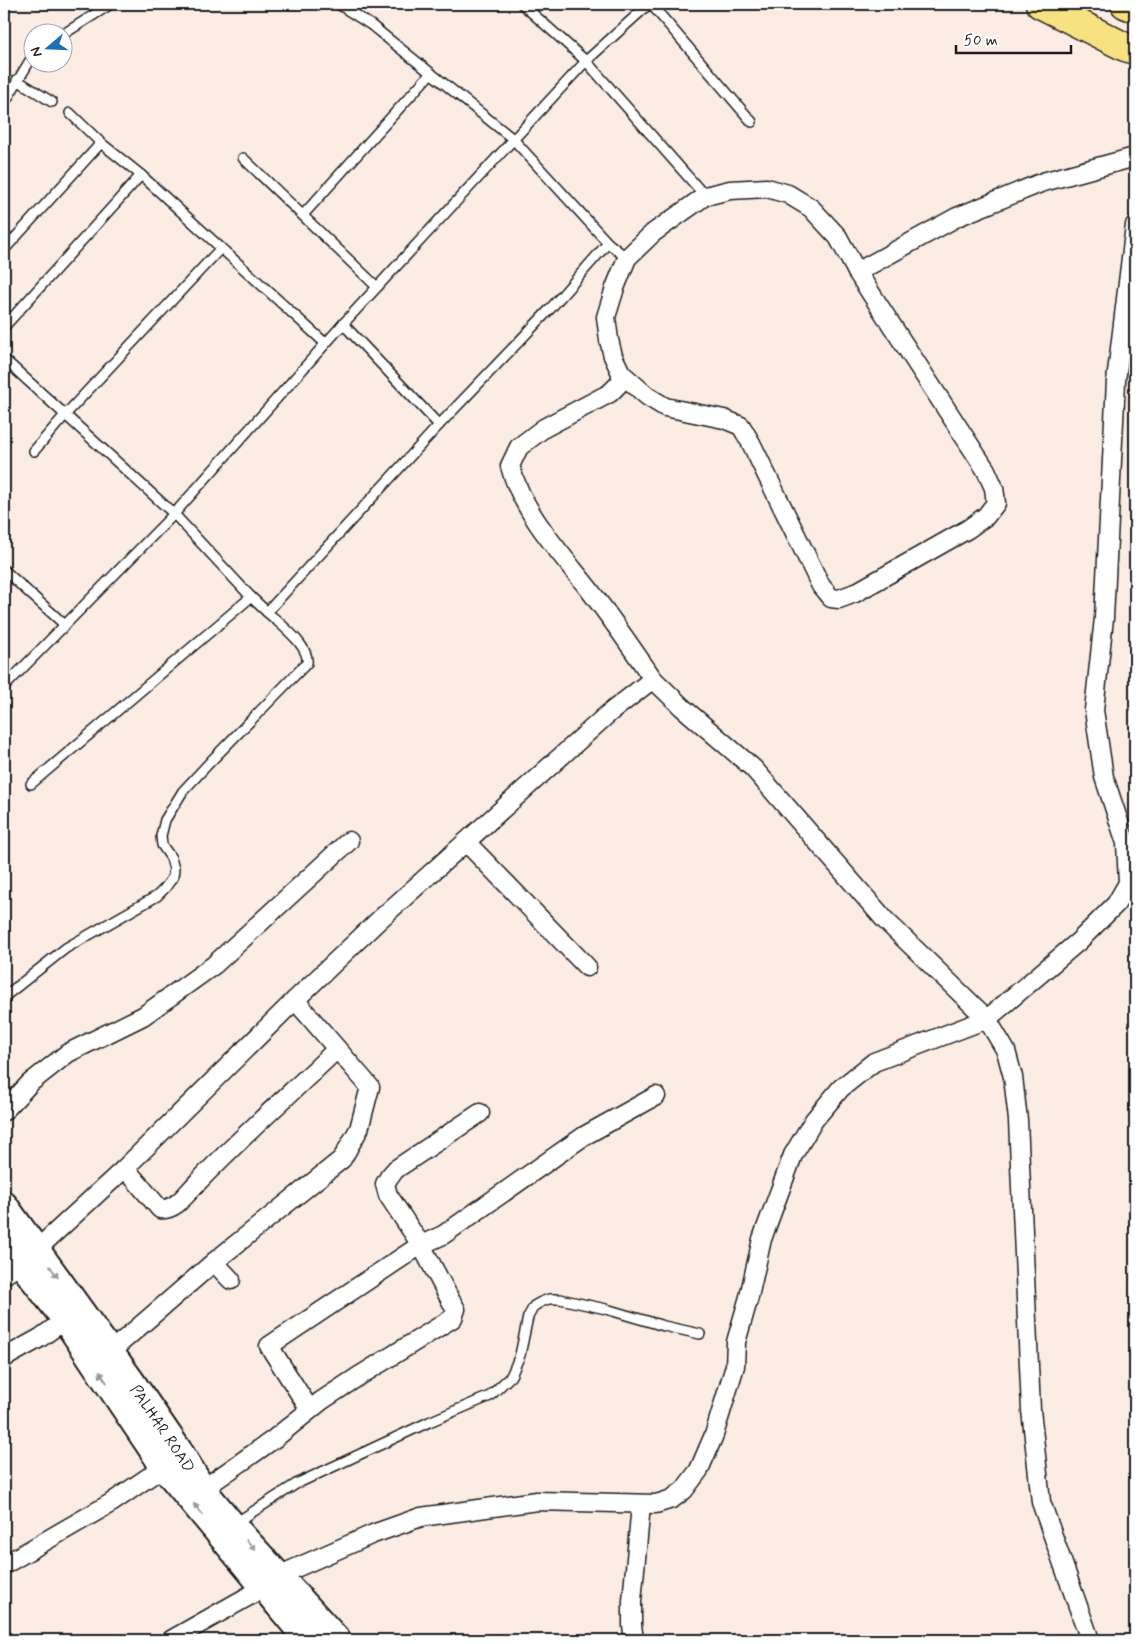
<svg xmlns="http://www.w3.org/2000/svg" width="1139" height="1644" font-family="Mynerve,sans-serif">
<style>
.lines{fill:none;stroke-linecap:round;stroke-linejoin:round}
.lane-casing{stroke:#1c1c1c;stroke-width:12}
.street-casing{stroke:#1c1c1c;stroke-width:21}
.secondary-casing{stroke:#1c1c1c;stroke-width:29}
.highway-casing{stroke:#1c1c1c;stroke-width:31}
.lane{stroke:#fff;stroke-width:9}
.street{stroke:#fff;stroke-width:18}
.secondary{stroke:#fff;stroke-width:25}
.highway{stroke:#f7e281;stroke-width:28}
.oneway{fill:#999}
.labels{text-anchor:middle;stroke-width:5;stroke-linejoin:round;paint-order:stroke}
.street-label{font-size:16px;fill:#1c1c1c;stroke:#fff}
</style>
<rect width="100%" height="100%" fill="#fbece4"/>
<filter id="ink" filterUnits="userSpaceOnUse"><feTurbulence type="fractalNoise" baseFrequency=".02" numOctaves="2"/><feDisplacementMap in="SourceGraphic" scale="10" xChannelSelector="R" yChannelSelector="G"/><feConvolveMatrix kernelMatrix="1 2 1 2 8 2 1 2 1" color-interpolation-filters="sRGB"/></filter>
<g filter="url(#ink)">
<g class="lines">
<!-- lane casing -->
<g class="lane-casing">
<g id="lane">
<polyline points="338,4 371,25 513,139 608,243 627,258"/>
<polyline points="522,4 586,61 705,196"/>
<polyline points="651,4 752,122"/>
<polyline points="62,35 111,4"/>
<polyline points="17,80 52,102"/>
<polyline points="4,104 32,57"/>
<polyline points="70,113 101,143 141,175 325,343"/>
<polyline points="243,158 377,287"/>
<polyline points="303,215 431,73"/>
<polyline points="4,250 101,143"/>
<polyline points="343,324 439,425"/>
<polyline points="4,327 141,175"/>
<polyline points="4,359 174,514 251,597 267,612 439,425 550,309 608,243"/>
<polyline points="34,451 65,415 221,248"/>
<polyline points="4,570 65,625"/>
<polyline points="4,687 174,514 343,324 586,61 649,4"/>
<polyline points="31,784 251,597"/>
<path d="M 4,997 L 66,948 L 157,896 L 165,888 L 173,877 L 174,869 L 171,858 L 162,845 L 161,836 L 165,820 L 183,791 L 211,761 L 307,663 C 310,646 279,623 267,612"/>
<polyline points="234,1524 296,1484 429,1422 490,1396 511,1376 520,1355 528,1317 534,1306 541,1302 549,1299 560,1299 606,1309 664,1326 700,1334"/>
</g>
</g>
<!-- street casing -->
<g class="street-casing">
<g id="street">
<polyline points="857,272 957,217 1043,182 1135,157"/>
<path d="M 621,373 L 647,396 L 665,407 L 724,419 L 741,426 L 751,443 L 821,586 L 831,598 L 839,599 L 855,593 L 968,529 L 986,516 L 996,503 L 994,488 L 986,470 L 857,272 L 838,237 L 811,208 L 788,194 L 767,188 L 730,190 L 705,196 L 653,233 L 627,258 L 615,288 L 606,317 L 609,340 L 613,356 L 621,373 L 621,382 L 610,393 L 544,428 L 519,447 L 510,466 C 523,513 559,551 588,588 C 611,618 632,648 653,679"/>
<polyline points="466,842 587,967"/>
<polyline points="4,1111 30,1083 68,1053 143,1016 214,965 349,841"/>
<path d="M 125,1168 L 160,1209 C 175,1211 186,1194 196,1184 C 241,1137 290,1094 337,1049"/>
<polyline points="214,1262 231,1280"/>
<polyline points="4,1275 21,1264 125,1168 295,1000 379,920 608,714 653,679 682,707 753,768 885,920 987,1019 1006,1051 1013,1077 1018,1120 1031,1410 1041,1502 1090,1640"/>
<polyline points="111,1351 214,1262 342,1159 359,1129 370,1087 295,1000"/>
<polyline points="4,1358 40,1338 65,1320"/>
<polyline points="310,1410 269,1346 410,1252 421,1245 443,1235 584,1136 656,1096"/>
<polyline points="203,1489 274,1439 321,1401 356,1378 453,1318 456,1309 451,1301 421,1245 388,1195 385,1184 389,1177 396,1169 480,1113"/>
<polyline points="4,1565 111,1503 172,1461"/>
<polyline points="171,1640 263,1588 280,1575 373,1534 421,1517 537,1501 656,1504 672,1499 684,1490 699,1470 714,1435 735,1366 736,1342 749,1297 762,1239 793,1155 814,1120 841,1088 874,1062 987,1019 1079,941 1116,904 1128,883 1126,843 1104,777 1094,710 1104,618 1116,381 1135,225"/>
<polyline points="634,1640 632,1625 632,1601 641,1505"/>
</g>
</g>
<!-- secondary casing -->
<g class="secondary-casing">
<g id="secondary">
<polyline points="4,1204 131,1380 181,1453 203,1489 233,1525 338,1640"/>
<polyline points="4,1242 65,1320 164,1468 307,1640"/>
</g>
</g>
<!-- highway casing -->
<g class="highway-casing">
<g id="highway">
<polyline points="1040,4 1125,47 1135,50"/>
<polyline points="1125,4 1135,8"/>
</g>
</g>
<!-- lane -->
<use href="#lane" class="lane"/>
<!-- street -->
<use href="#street" class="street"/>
<!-- secondary -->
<use href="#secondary" class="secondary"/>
<!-- highway -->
<use href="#highway" class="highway"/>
</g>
<!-- one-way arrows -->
<defs><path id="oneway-solid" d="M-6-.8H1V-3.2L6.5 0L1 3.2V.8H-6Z" transform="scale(1.25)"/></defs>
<g class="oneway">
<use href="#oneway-solid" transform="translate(54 1272) rotate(54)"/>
<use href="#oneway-solid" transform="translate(103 1377) rotate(-124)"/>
<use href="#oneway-solid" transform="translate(198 1509) rotate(-130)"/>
<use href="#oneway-solid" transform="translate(251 1545) rotate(47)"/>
</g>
</g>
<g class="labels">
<!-- street labels -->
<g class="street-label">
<text transform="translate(163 1428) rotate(56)" y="6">PALHAR ROAD</text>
</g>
</g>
<!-- margin -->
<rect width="1139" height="1644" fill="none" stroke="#fff" stroke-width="20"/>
<rect x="10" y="10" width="1119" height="1624" fill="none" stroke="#1c1c1c" stroke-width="2" filter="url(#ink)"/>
<!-- north arrow -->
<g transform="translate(48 48) rotate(251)"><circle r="24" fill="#ffffff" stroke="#a4a4a4"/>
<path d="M0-4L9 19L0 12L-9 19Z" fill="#1f6fb2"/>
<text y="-8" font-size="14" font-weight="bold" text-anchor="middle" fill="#1c1c1c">N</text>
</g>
<!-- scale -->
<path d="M956 45v8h115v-8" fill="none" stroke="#1c1c1c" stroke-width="2.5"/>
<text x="964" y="45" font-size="15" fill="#1c1c1c" stroke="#ffffff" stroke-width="4" paint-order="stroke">50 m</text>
</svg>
